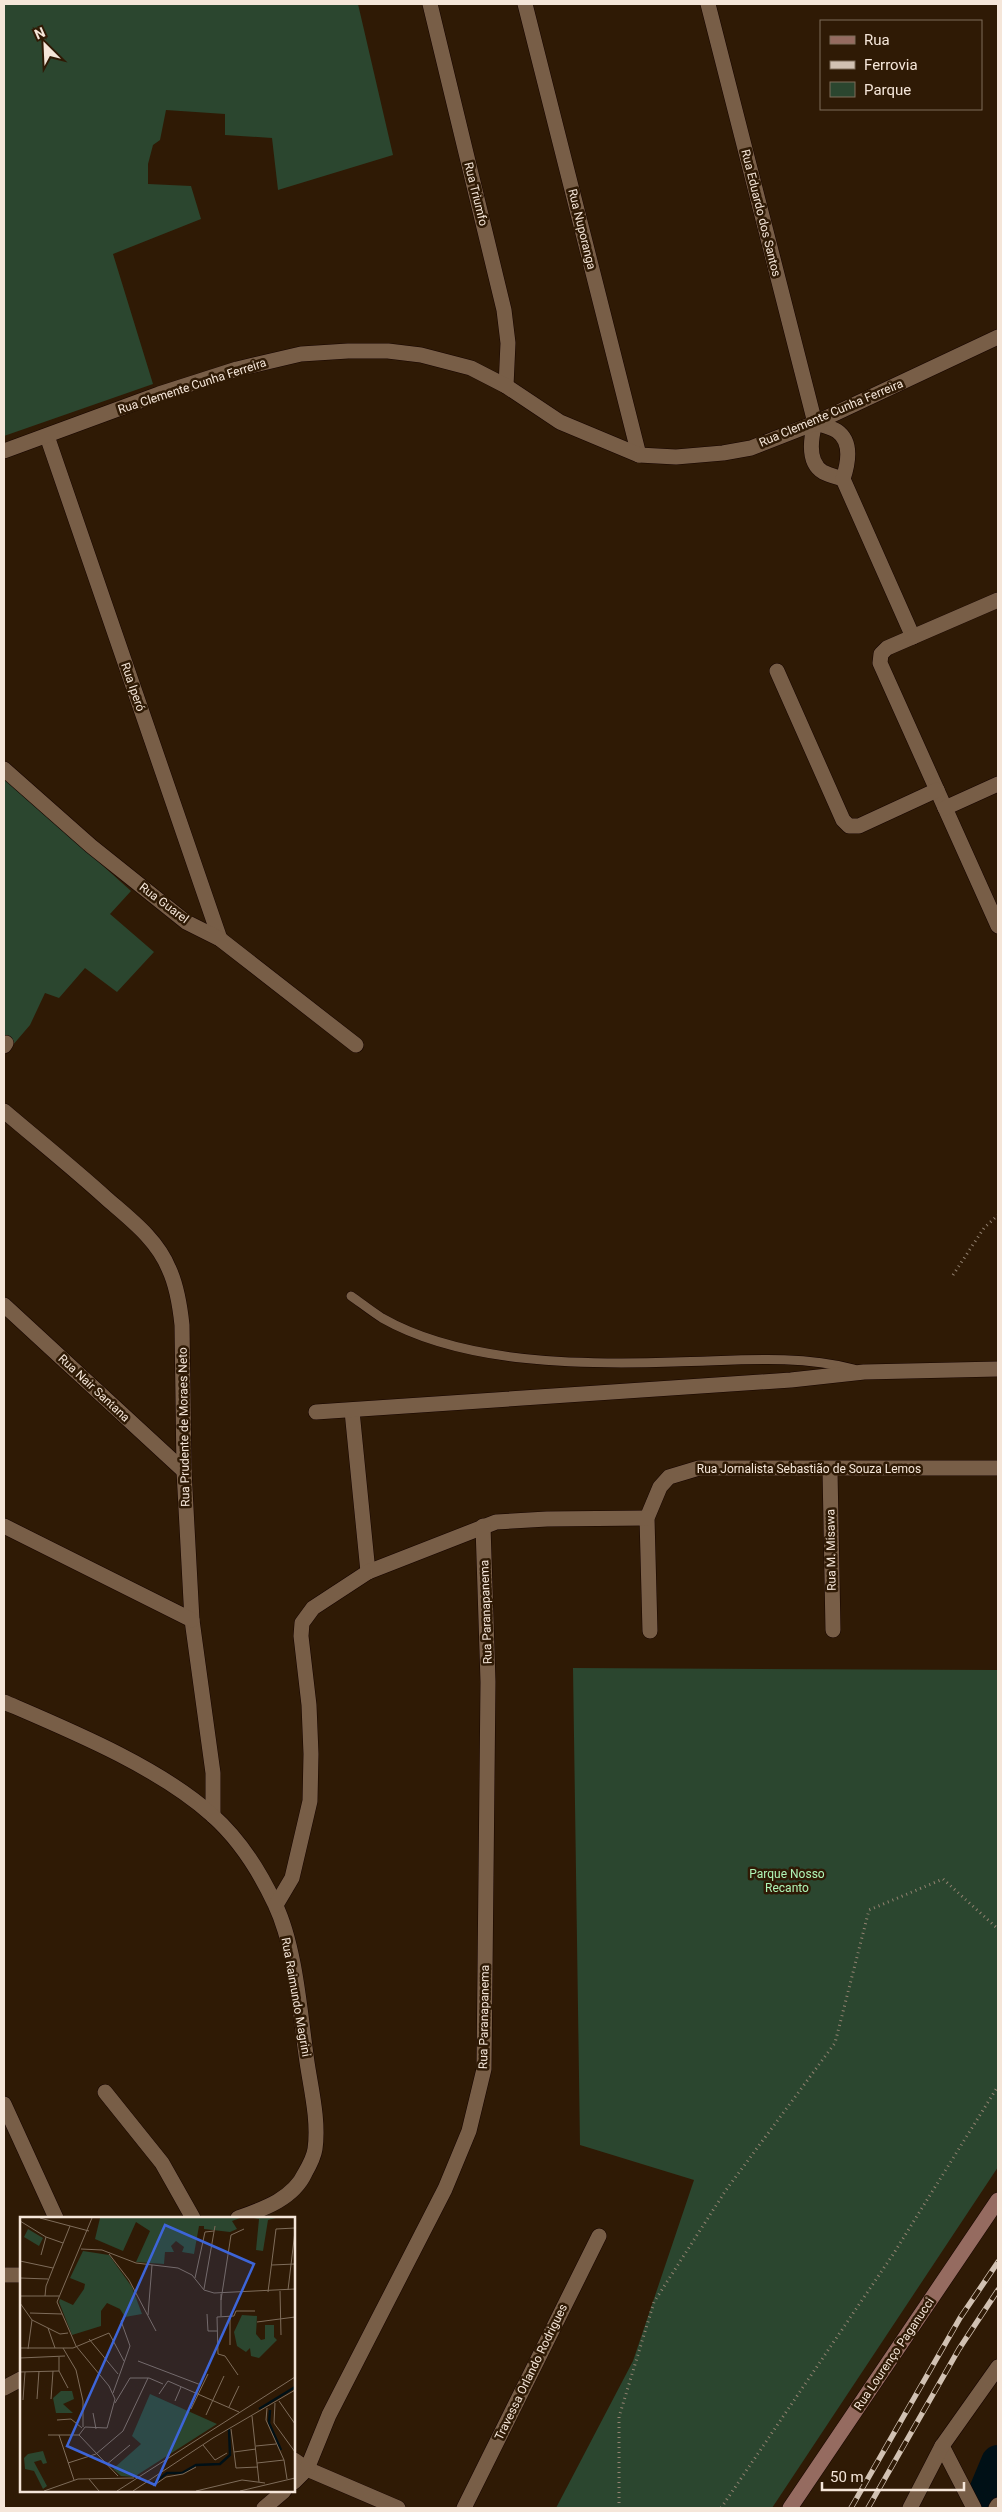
<svg xmlns="http://www.w3.org/2000/svg" width="1002" height="2512" font-family="Roboto,sans-serif">
<style>
.green{fill:#2b462f}
.lines{fill:none;stroke-linecap:round;stroke-linejoin:round}
.river{stroke:#001016;stroke-width:34}
.service-casing{stroke:#160400;stroke-width:10}
.minor-casing{stroke:#160400;stroke-width:16}
.tertiary-casing{stroke:#160400;stroke-width:16}
.secondary-casing{stroke:#160400;stroke-width:16}
.path{stroke:#938271;stroke-width:3;stroke-dasharray:1 4;stroke-linecap:butt}
.service{stroke:#785e47;stroke-width:9}
.minor{stroke:#785e47;stroke-width:15}
.tertiary{stroke:#785e47;stroke-width:15}
.secondary{stroke:#956b60;stroke-width:15}
.rail-casing{stroke:#d1c1b2;stroke-width:5.5}
.rail{stroke:#2f1a05;stroke-width:4;stroke-dasharray:11;stroke-linecap:butt}
.labels{text-anchor:middle;stroke-width:5;stroke-linejoin:round;paint-order:stroke}
.street-label{font-size:12px;fill:#f5e6d9;stroke:#2f1a05}
.park-label{font-size:12px;fill:#aff5b7;stroke:#2f1a05}
.inset-river{fill:none;stroke:#001016;stroke-width:2.5}
.inset-road{fill:none;stroke:#7e6c5a;stroke-width:1}
.view{fill:#3d65d8;fill-opacity:0.15;stroke:#3d65d8;stroke-width:2.5}
.inset-edge{fill:none;stroke:#f5e6d9;stroke-width:2.5}
</style>
<rect width="100%" height="100%" fill="#2f1a05"/>
<!-- green -->
<g class="green">
<polygon points="4,4 358,4 393,155 278,190 272,138 225,135 225,114 166,110 160,140 153,145 148,164 148,184 191,186 201,219 113,254 153,384 4,436"/>
<polygon points="4,777 131,891 110,914 154,952 117,992 85,968 59,998 45,993 30,1025 12,1046 4,1041"/>
<polygon points="573,1668 998,1670 998,2167 772,2508 556,2508 633,2361 694,2180 580,2145"/>
</g>
<g class="lines">
<!-- river -->
<polyline class="river" points="985,2493 998,2462"/>
<!-- service casing -->
<g class="service-casing">
<path id="service" d="M 351,1296 C 361,1303 371,1311 382,1318 C 463,1364 582,1365 674,1362 C 736,1361 794,1354 854,1369"/>
</g>
<!-- minor casing -->
<g class="minor-casing">
<g id="minor">
<polyline points="430,4 504,310 508,343 506,386"/>
<polyline points="525,4 639,455"/>
<path d="M 708,4 L 815,423 C 811,438 807,462 823,472 C 829,475 837,477 843,479"/>
<path d="M 815,423 C 821,425 831,427 837,431 C 853,442 848,464 843,479 L 913,637"/>
<polyline points="47,436 220,939"/>
<polyline points="998,600 887,648 881,654 880,663 998,926"/>
<polyline points="777,671 843,820 849,826 859,826 937,790"/>
<polyline points="4,769 91,846 186,922 220,939 356,1045"/>
<polyline points="945,808 998,784"/>
<polyline points="4,1046 6,1043"/>
<path d="M 4,1111 C 38,1140 73,1168 106,1198 C 130,1219 157,1239 169,1269 C 177,1286 180,1306 182,1325 L 184,1471 L 192,1620 L 213,1773 L 213,1816"/>
<polyline points="4,1305 184,1471"/>
<polyline points="352,1411 368,1572"/>
<polyline points="316,1412 791,1380 864,1372 998,1369"/>
<polyline points="830,1470 833,1630"/>
<polyline points="4,1526 192,1620"/>
<polyline points="650,1631 647,1518 660,1487 669,1477 699,1468 998,1468"/>
<path d="M 4,1702 C 69,1730 159,1767 212,1815 C 238,1838 260,1872 275,1904 C 296,1948 300,2014 307,2062 C 311,2089 319,2121 315,2149 C 314,2156 309,2166 305,2173 C 293,2199 263,2209 238,2218"/>
<polyline points="276,1905 292,1878 310,1801 311,1754 309,1705 301,1636 302,1623 313,1608 368,1572 496,1522 547,1519 647,1518"/>
<polyline points="105,2092 162,2163 193,2218"/>
<polyline points="4,2104 56,2218"/>
<polyline points="4,2275 21,2275"/>
<polyline points="4,2388 21,2379"/>
<polyline points="942,2446 974,2508"/>
<polyline points="294,2460 307,2469 398,2508"/>
<polyline points="294,2482 307,2469 329,2415 445,2189 469,2131 484,2069 488,1682 483,1526"/>
<polyline points="264,2508 284,2491"/>
<polyline points="464,2508 599,2236"/>
<polyline points="996,2508 998,2505"/>
</g>
</g>
<!-- tertiary casing -->
<g class="tertiary-casing">
<g id="tertiary">
<polyline points="4,451 159,394 237,369 301,354 348,351 388,351 421,355 471,368 506,386 560,422 639,455 676,457 723,453 751,448 815,423 998,337"/>
<polyline points="910,2508 942,2446 998,2367"/>
</g>
</g>
<!-- secondary casing -->
<g class="secondary-casing">
<polyline id="secondary" points="790,2508 998,2200"/>
</g>
<!-- path -->
<g class="path">
<polyline points="953,1275 984,1228 998,1215"/>
<polyline points="619,2508 619,2417 654,2302 726,2190 835,2043 869,1910 943,1879 998,1929"/>
<polyline points="721,2508 894,2253 998,2086"/>
</g>
<!-- service -->
<use href="#service" class="service"/>
<!-- minor -->
<use href="#minor" class="minor"/>
<!-- tertiary -->
<use href="#tertiary" class="tertiary"/>
<!-- secondary -->
<use href="#secondary" class="secondary"/>
<!-- rail casing -->
<g class="rail-casing">
<g id="rail">
<polyline points="851,2508 960,2318 998,2262"/>
<polyline points="868,2508 959,2349 998,2290"/>
</g>
</g>
<!-- rail -->
<use href="#rail" class="rail"/>
</g>
<g class="labels">
<!-- street labels -->
<g class="street-label">
<text transform="translate(476 194) rotate(76)" y="4">Rua Triumfo</text>
<text transform="translate(761 213) rotate(76)" y="4">Rua Eduardo dos Santos</text>
<text transform="translate(582 229) rotate(76)" y="4">Rua Nuporanga</text>
<text transform="translate(192 386) rotate(-18)" y="4">Rua Clemente Cunha Ferreira</text>
<text transform="translate(831 413) rotate(-23)" y="4">Rua Clemente Cunha Ferreira</text>
<text transform="translate(133 687) rotate(71)" y="4">Rua Iperó</text>
<text transform="translate(164 903) rotate(37)" y="4">Rua Guarel</text>
<text transform="translate(94 1388) rotate(43)" y="4">Rua Nair Santana</text>
<text transform="translate(184 1427) rotate(-91)" y="4">Rua Prudente de Moraes Neto</text>
<text x="809" y="1473">Rua Jornalista Sebastião de Souza Lemos</text>
<text transform="translate(831 1550) rotate(-91)" y="4">Rua M. Misawa</text>
<text transform="translate(486 1612) rotate(-92)" y="4">Rua Paranapanema</text>
<text transform="translate(296 1997) rotate(80)" y="4">Rua Raimundo Magrini</text>
<text transform="translate(484 2017) rotate(-89)" y="4">Rua Paranapanema</text>
<text transform="translate(894 2354) rotate(-56)" y="4">Rua Lourenço Paganucci</text>
<text transform="translate(531 2372) rotate(-64)" y="4">Travessa Orlando Rodrigues</text>
</g>
<!-- park labels -->
<g class="park-label">
<text x="787" y="1878">Parque Nosso<tspan x="787" dy="14">Recanto</tspan></text>
</g>
</g>
<!-- overview -->
<g transform="translate(20 2217)">
<rect width="275" height="275" fill="#2f1a05"/>
<path d="M 80,1 L 220,1 L 212,4 L 217,12 L 210,15 L 184,12 L 184,9 L 179,9 L 174,37 L 162,35 L 164,30 L 156,24 L 151,29 L 154,35 L 145,35 L 144,47 L 116,45 L 130,14 L 116,5 L 103,34 L 75,22 ZM 234,1 L 256,1 L 248,3 L 243,34 L 236,33 L 239,2 ZM 8,12 L 23,21 L 19,29 L 4,20 ZM 63,34 L 89,38 L 112,70 L 122,97 L 105,100 L 100,92 L 87,86 L 81,94 L 81,109 L 52,118 L 39,85 L 40,82 L 53,88 L 64,72 L 65,67 L 50,61 ZM 222,98 L 237,99 L 236,117 L 241,123 L 245,122 L 245,108 L 254,108 L 254,120 L 257,123 L 239,141 L 231,139 L 230,131 L 226,135 L 217,129 L 214,115 ZM 41,174 L 52,174 L 54,182 L 43,187 L 53,196 L 36,196 L 33,181 ZM 130,177 L 197,207 L 114,260 L 101,259 L 93,252 L 121,227 L 112,219 ZM 23,234 L 27,246 L 23,247 L 21,243 L 14,245 L 27,269 L 23,272 L 14,254 L 5,252 L 4,241 L 8,237 Z" fill="#2b462f"/>
<path class="inset-river" d="M 239,192 L 275,170M 250,193 L 249,206 L 261,233M 134,266 L 147,256 L 162,256 L 176,248 L 200,247 L 210,238 L 209,212"/>
<path class="inset-road" d="M 20,1 L 69,14M 0,4 L 26,20 L 43,26M 61,32 L 82,33 L 116,46 L 158,51 L 172,58 L 184,73 L 194,76 L 275,72M 89,37 L 109,63 L 136,114M 21,38 L 26,20M 0,44 L 33,51M 252,48 L 275,47M 0,61 L 28,62M 175,61 L 185,15 L 194,14M 184,72 L 195,9M 268,73 L 275,14M 260,74 L 261,118M 248,75 L 256,12 L 275,11M 0,79 L 39,79M 25,79 L 26,69 L 50,9M 201,83 L 211,18 L 224,12M 37,85 L 56,129 L 89,169 L 95,182 L 87,211 L 65,210 L 59,218 L 98,259M 37,85 L 72,1M 0,86 L 12,103 L 8,132M 10,96 L 42,97M 187,97 L 188,114 L 197,114M 128,98 L 132,48M 201,99 L 201,77M 12,103 L 40,117 L 48,116M 237,105 L 275,100M 28,111 L 35,131M 69,122 L 98,157M 210,128 L 210,100M 0,131 L 53,131 L 89,116 L 104,144M 43,131 L 56,153 L 63,184 L 63,210M 39,140 L 39,154 L 48,171M 0,141 L 45,139M 118,144 L 181,168M 0,155 L 39,154M 218,158 L 205,139 L 198,137 L 197,100 L 214,99 L 216,94 L 235,94M 93,176 L 110,129 L 101,104 L 105,100M 139,177 L 148,164 L 219,195M 17,182 L 19,154M 31,182 L 33,154M 3,183 L 5,155M 155,184 L 161,170M 259,184 L 275,207M 95,186 L 110,161 L 129,161 L 143,167M 255,186 L 254,206 L 275,235M 209,190 L 219,169M 247,191 L 246,203 L 264,243 L 267,262M 171,192 L 188,157M 73,196 L 76,212M 186,198 L 204,159M 232,199 L 239,265M 37,203 L 51,202 L 62,211M 211,212 L 216,251 L 238,250M 28,218 L 59,218M 39,218 L 54,263M 183,228 L 195,243 L 207,236M 236,229 L 256,227M 214,235 L 236,232M 48,246 L 76,237 L 103,214 L 128,161M 237,246 L 264,243M 86,248 L 110,228M 69,262 L 79,274M 133,269 L 146,260 L 163,257 L 176,250M 24,274 L 58,262 L 114,261M 97,274 L 275,160M 113,274 L 193,221 L 275,173M 176,274 L 222,263 L 245,266M 220,274 L 275,261"/>
<path class="view" d="M 145,8 L 234,47 L 135,268 L 47,229 Z"/>
<rect width="275" height="275" class="inset-edge"/>
</g>
<!-- border -->
<rect width="1002" height="2512" fill="none" stroke="#f5e6d9" stroke-width="10"/>
<!-- legend -->
<rect x="820" y="20" width="162" height="90" fill="#2f1a05" stroke="#7e6c5a"/>
<rect x="830" y="36" width="25" height="8" fill="#956b60" stroke="#7e6c5a"/>
<text x="864" y="45" font-size="15" fill="#f5e6d9">Rua</text>
<rect x="830" y="61" width="25" height="8" fill="#d1c1b2" stroke="#7e6c5a"/>
<text x="864" y="70" font-size="15" fill="#f5e6d9">Ferrovia</text>
<rect x="830" y="82" width="25" height="15" fill="#2b462f" stroke="#7e6c5a"/>
<text x="864" y="95" font-size="15" fill="#f5e6d9">Parque</text>
<!-- north arrow -->
<g transform="translate(45 45) rotate(336)" stroke="#2f1a05" stroke-width="4" paint-order="stroke">
<path d="M0-4L9 19L0 12L-9 19Z" fill="#f5e6d9"/>
<text y="-8" font-size="14" font-weight="bold" text-anchor="middle" fill="#f5e6d9">N</text>
</g>
<!-- scale -->
<path d="M822 2482v8h142v-8" fill="none" stroke="#f5e6d9" stroke-width="2.5"/>
<text x="830" y="2482" font-size="15" fill="#f5e6d9" stroke="#2f1a05" stroke-width="4" paint-order="stroke">50 m</text>
</svg>
